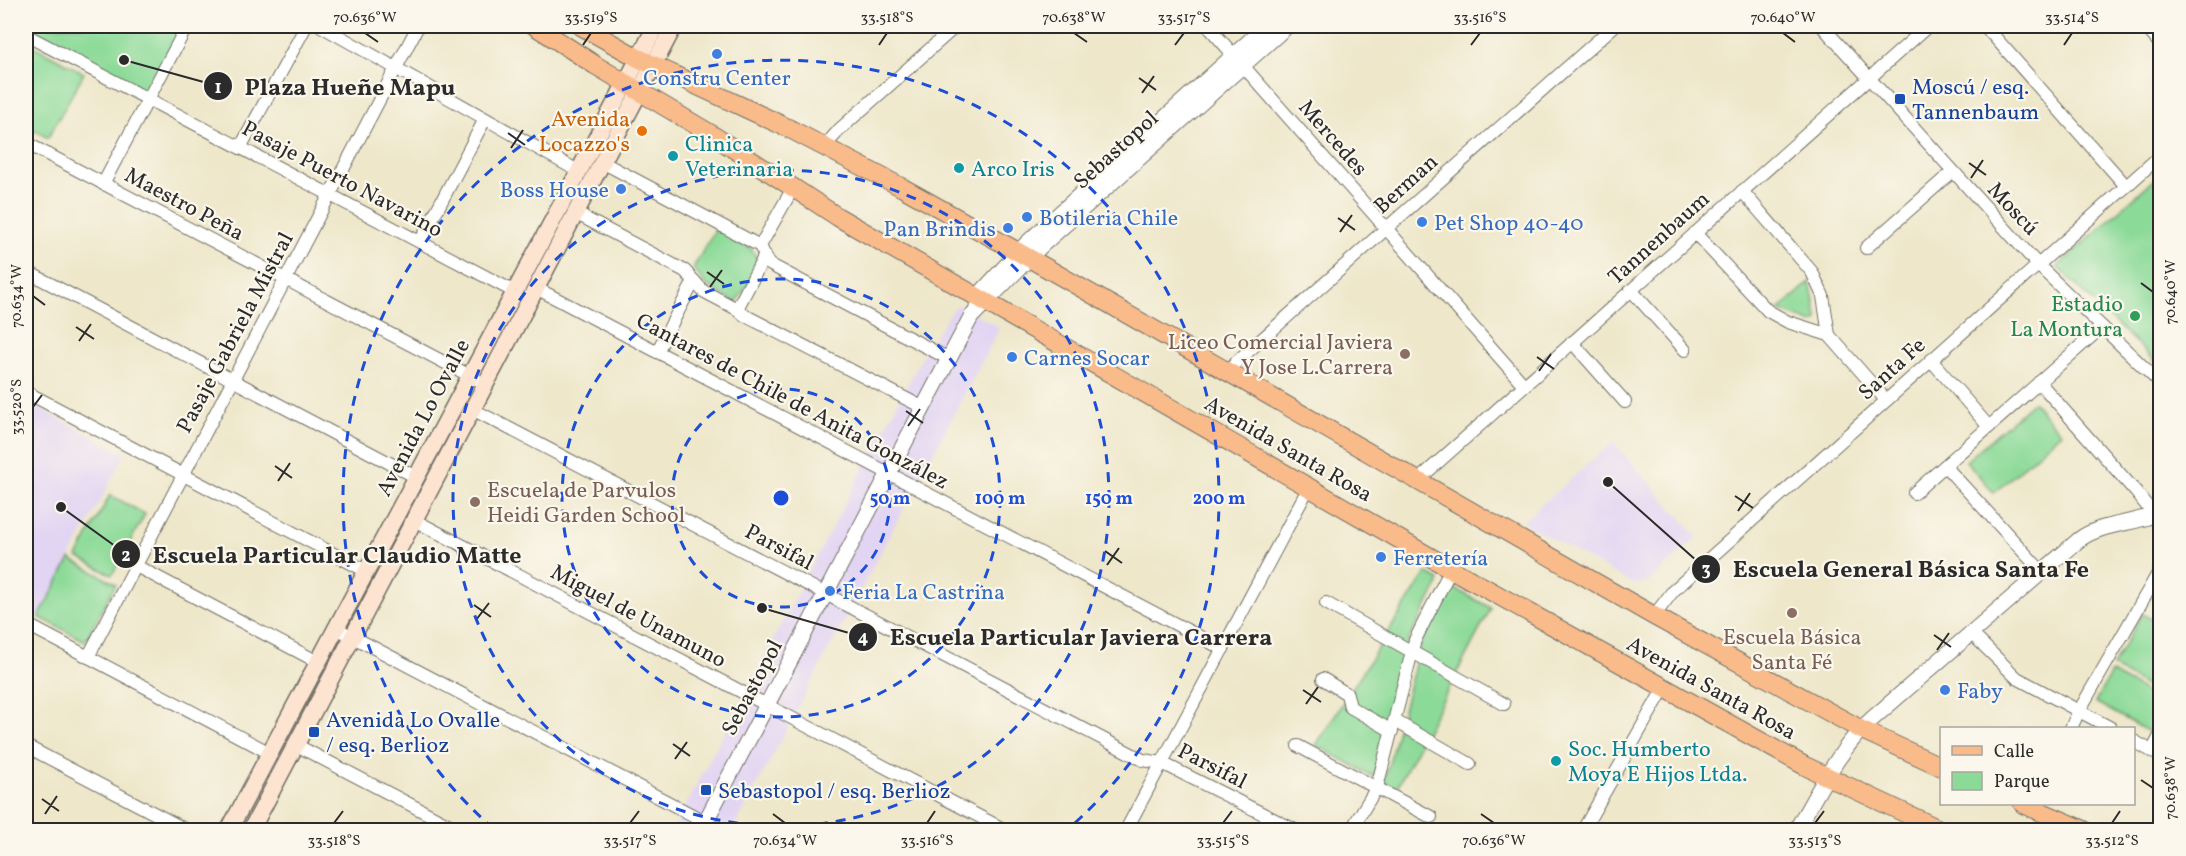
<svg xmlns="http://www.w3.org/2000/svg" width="2186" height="856" font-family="Vollkorn,serif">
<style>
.built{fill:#e2d4f3}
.green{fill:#8cda98;stroke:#5c8262;stroke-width:1.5}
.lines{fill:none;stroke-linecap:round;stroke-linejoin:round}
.minor-casing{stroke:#6f6d63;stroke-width:14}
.tertiary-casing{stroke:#6f6d63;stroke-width:17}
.secondary-casing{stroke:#6f6d63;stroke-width:19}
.primary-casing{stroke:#6f6d63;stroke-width:20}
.minor{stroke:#fff;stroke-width:12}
.tertiary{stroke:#fff;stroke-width:15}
.secondary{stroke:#fde4d1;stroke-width:16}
.primary{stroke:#fabb8b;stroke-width:18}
.ticks{fill:none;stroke:#2b2b2b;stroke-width:2}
.ring{fill:none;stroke:#1d4ed8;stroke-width:3;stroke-dasharray:10 8}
.shop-dot{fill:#3f7fe0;stroke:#fbf7ec;stroke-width:2}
.transit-dot{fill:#1a4fb4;stroke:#fbf7ec;stroke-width:2}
.food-dot{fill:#e8710a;stroke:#fbf7ec;stroke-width:2}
.culture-dot{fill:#0f9aa8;stroke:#fbf7ec;stroke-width:2}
.leisure-dot{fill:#2e9e5b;stroke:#fbf7ec;stroke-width:2}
.education-dot{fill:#8d6e63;stroke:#fbf7ec;stroke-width:2}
.labels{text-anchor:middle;stroke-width:4.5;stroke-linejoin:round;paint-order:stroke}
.shop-label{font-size:22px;fill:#366cbe;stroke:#fbf7ec;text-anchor:start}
.transit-label{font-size:22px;fill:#164399;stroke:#fbf7ec;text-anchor:start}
.food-label{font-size:22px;fill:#c56008;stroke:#fbf7ec;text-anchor:end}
.street-label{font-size:22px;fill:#2b2b2b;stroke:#fbf7ec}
.culture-label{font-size:22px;fill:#0d838f;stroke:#fbf7ec;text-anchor:start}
.leisure-label{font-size:22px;fill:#27864d;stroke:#fbf7ec;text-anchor:end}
.education-label{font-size:22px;fill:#785e54;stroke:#fbf7ec;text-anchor:end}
.centre{fill:#1d4ed8;stroke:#fbf7ec;stroke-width:3}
.ring-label{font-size:18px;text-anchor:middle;font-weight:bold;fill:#1d4ed8;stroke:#fbf7ec;stroke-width:4.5;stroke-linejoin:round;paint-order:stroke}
.leader{fill:none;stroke:#2b2b2b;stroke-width:2}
.callout-dot{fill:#2b2b2b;stroke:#fbf7ec;stroke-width:2}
.mark-label{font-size:18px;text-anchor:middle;font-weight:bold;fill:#fff}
.callout-label{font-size:24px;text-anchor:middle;font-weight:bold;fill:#2b2b2b;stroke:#fbf7ec;stroke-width:4.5;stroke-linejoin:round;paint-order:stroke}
.neatline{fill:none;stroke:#2b2b2b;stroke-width:2}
.ticks-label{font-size:15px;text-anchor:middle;fill:#2b2b2b}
</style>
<rect width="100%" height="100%" fill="#fbf7ec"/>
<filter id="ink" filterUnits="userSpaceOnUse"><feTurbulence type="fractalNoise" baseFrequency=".0167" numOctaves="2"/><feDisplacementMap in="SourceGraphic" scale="12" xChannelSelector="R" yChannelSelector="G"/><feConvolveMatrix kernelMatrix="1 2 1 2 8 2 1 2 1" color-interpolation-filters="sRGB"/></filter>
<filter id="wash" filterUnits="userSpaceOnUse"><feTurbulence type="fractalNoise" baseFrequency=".008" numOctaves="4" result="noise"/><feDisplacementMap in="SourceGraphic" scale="24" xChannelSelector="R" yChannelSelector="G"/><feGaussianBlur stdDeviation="1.35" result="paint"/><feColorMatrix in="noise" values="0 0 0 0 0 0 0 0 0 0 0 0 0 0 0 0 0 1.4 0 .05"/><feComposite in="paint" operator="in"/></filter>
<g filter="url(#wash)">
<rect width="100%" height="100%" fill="#eee7ca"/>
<!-- built -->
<g class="built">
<polygon points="959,305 999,327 997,333 733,830 673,830 925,351 952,310"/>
<polygon points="26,401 125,454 39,617 26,610"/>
<polygon points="1613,442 1698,537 1647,583 1633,584 1522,522"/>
</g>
<!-- green -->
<g class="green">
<polygon points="26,26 185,26 149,91 142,93 26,29"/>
<polygon points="26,42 84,73 48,138 26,125"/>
<polygon points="2160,174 2160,366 2057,267"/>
<path d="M 717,227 C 736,238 754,243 759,266 L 736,303 L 705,284 L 693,268 Z"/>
<polygon points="1810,282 1818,320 1812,323 1779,310"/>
<polygon points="2033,402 2061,433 1994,493 1966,461"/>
<polygon points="110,495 145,514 112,575 77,557"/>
<polygon points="70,559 116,584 85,641 39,617"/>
<polygon points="1426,573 1439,580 1438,585 1408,641 1374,777 1316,745"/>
<polygon points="1450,586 1491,608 1396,789 1384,782 1421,642"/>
<polygon points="2142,614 2160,624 2160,694 2112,667"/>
<polygon points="2111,673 2160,700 2160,710 2149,732 2095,702"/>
</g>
</g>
<g filter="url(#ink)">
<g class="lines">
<!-- minor casing -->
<g class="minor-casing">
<g id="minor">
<polyline points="321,26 578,171"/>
<polyline points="1208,26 1524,385"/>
<polyline points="1822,26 2039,266 2160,383"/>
<polyline points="1985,26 2126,186"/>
<polyline points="2145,26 2160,44"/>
<polyline points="26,35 513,291"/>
<polyline points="26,143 476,379"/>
<polyline points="825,146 840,129 956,26"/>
<polyline points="240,148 306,26"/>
<polyline points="602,162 760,246 769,264 949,359"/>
<polyline points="103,184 187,26"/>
<polyline points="1742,191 1812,272 1823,296 1829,335"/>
<polyline points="575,213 685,271 703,291 737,309 744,315 924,408"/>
<polyline points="1695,233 1768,311 1788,322 1829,335 1886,400"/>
<polyline points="420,242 485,119"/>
<polyline points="760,246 793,188"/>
<polyline points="1866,248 1952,172"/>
<polyline points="26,271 416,477"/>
<polyline points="536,288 1223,649"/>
<polyline points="1631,290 1685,350"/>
<polyline points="737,309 765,255"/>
<polyline points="1572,342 1625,402"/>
<polyline points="657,352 694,281"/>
<polyline points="1931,360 1989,427"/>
<polyline points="1225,372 1614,26"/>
<polyline points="2039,382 2136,492 2154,515 2160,527"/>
<polyline points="26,392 366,571"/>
<polyline points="472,409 1143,760 1162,763 1295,830"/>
<polyline points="1945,466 2042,572"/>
<polyline points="1417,481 1928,26"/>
<polyline points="1914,493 2102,327"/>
<polyline points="414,520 1005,830"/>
<polyline points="136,566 318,662"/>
<polyline points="1326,603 1504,704"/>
<polyline points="1654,616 1673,591 2160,156"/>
<polyline points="26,624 270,753"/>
<polyline points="336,628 721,830"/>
<polyline points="1971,633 2017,678 2111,728"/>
<polyline points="88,657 418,26"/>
<polyline points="1323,679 1347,694 1350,707 1392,731"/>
<polyline points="1395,721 1470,764"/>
<polyline points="2071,728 2079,711 2160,570"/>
<polyline points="2134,741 2160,756"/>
<polyline points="296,745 459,830"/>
<polyline points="26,746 186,830"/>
<polyline points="1298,746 1431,817"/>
<polyline points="2152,751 2160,736"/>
<polyline points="1126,830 1309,487"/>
<polyline points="1351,830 1377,787 1415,640 1451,569"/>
<polyline points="1583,830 1664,688"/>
</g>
</g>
<!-- tertiary casing -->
<g class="tertiary-casing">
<g id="tertiary">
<polyline points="977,308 978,296 1027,243 1266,26"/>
<polyline points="701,830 971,317 1041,246 1287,26"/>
<path d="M 1796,830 C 1818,793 1839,748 1872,719 L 2080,539 C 2104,522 2135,525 2160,512"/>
</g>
</g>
<!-- secondary casing -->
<g class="secondary-casing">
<g id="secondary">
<polyline points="229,830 656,26"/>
<polyline points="251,830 674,26"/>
</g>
</g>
<!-- primary casing -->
<g class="primary-casing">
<g id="primary">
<polyline points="535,26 595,65 711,134 838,217 1451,569 1805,766 1941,830"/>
<polyline points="581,26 638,58 790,129 903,188 1029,258 1654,616 1860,729 1942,767"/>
<polyline points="2023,804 2084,830"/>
</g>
</g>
<!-- minor -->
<use href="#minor" class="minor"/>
<!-- tertiary -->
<use href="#tertiary" class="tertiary"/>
<!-- secondary -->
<use href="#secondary" class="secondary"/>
<!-- primary -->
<use href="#primary" class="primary"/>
</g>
</g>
<!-- ticks -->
<path class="ticks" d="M 365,33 L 378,42M 1074,33 L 1087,42M 1783,33 L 1795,42M 583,45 L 591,33M 879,45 L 887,33M 1175,45 L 1184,33M 1471,45 L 1480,33M 2064,45 L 2072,33M 1139,78 L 1156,90M 1142,93 L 1154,76M 508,133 L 525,145M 511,148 L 523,130M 1969,163 L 1986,175M 1971,178 L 1983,160M 1338,218 L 1355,230M 1340,232 L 1352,215M 707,272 L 724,284M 2141,283 L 2153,292M 710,287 L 722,270M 33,296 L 45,305M 76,327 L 94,339M 79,341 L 91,324M 1537,357 L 1554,369M 1539,371 L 1551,354M 33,407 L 42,395M 906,411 L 923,423M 908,426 L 920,409M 275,466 L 292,478M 278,481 L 290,463M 1735,496 L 1753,508M 1738,511 L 1750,493M 1105,551 L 1122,563M 1107,565 L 1119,548M 474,605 L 491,617M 476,620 L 489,603M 1934,635 L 1951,647M 1937,650 L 1949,633M 1303,690 L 1321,702M 1306,704 L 1318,687M 673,744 L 690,756M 675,759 L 687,742M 2141,780 L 2153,788M 42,799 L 59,811M 45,814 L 57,796M 773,814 L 785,823M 1481,814 L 1494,823M 334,823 L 343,811M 630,823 L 639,811M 927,823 L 935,811M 1223,823 L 1232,811M 1815,823 L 1824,811M 2112,823 L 2120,811"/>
<!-- distance rings -->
<g class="ring">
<circle cx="781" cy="498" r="109"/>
<circle cx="781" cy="498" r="219"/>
<circle cx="781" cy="498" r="328"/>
<path d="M494 829A438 438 0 1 1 1068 829"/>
</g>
<!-- markers -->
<g class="shop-dot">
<circle cx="717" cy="54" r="6"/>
<circle cx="621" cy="189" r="6"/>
<circle cx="1027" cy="217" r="6"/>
<circle cx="1422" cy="222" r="6"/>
<circle cx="1008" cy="228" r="6"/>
<circle cx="1012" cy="357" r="6"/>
<circle cx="1381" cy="557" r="6"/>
<circle cx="830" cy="591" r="6"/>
<circle cx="1945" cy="690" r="6"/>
</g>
<g class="transit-dot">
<rect x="1894" y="93" width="12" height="12" rx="3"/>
<rect x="308" y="726" width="12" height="12" rx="3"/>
<rect x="700" y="784" width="12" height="12" rx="3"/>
</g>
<circle class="food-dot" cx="642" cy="131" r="6"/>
<g class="culture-dot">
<circle cx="673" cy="156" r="6"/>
<circle cx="959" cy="168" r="6"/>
<circle cx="1556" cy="761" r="6"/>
</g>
<circle class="leisure-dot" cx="2135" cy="316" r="6"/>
<g class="education-dot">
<circle cx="1405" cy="354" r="6"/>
<circle cx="475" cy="502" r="6"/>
<circle cx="1792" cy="613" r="6"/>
</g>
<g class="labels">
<!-- shop labels -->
<g class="shop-label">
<text x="717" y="85" text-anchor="middle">Constru Center</text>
<text x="609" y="197" text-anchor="end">Boss House</text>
<text x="1039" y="225">Botileria Chile</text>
<text x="1434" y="230">Pet Shop 40-40</text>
<text x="996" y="236" text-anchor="end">Pan Brindis</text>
<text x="1024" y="365">Carnes Socar</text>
<text x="1393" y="565">Ferretería</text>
<text x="842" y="599">Feria La Castrina</text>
<text x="1957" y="698">Faby</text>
</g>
<!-- transit labels -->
<g class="transit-label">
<text x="1912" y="94">Moscú / esq.<tspan x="1912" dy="25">Tannenbaum</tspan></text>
<text x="326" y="727">Avenida Lo Ovalle<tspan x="326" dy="25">/ esq. Berlioz</tspan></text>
<text x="718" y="798">Sebastopol / esq. Berlioz</text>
</g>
<!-- food labels -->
<g class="food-label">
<text x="630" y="126">Avenida<tspan x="630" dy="25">Locazzo's</tspan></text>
</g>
<!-- street labels -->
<g class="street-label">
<text transform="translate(1334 137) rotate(49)" y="8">Mercedes</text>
<text transform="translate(1115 149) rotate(-42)" y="8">Sebastopol</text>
<text transform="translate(343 178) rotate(28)" y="8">Pasaje Puerto Navarino</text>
<text transform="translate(1405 183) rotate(-42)" y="8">Berman</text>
<text transform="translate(185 203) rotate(28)" y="8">Maestro Peña</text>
<text transform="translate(2014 208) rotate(47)" y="8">Moscú</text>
<text transform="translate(1658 237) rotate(-42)" y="8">Tannenbaum</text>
<text transform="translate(234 332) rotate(-62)" y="8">Pasaje Gabriela Mistral</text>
<text transform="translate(1891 368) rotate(-42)" y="8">Santa Fe</text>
<text transform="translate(793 400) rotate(28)" y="8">Cantares de Chile de Anita González</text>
<text transform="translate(422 417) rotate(-62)" y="8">Avenida Lo Ovalle</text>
<text transform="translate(1289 448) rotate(30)" y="8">Avenida Santa Rosa</text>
<text transform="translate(780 546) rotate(28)" y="8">Parsifal</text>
<text transform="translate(639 615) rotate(28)" y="8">Miguel de Unamuno</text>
<text transform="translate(751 687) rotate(-62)" y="8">Sebastopol</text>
<text transform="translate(1712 687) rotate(29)" y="8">Avenida Santa Rosa</text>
<text transform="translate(1213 765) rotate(27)" y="8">Parsifal</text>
</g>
<!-- culture labels -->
<g class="culture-label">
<text x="685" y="151">Clinica<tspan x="685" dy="25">Veterinaria</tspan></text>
<text x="971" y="176">Arco Iris</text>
<text x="1568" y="756">Soc. Humberto<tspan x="1568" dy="25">Moya E Hijos Ltda.</tspan></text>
</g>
<!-- leisure labels -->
<g class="leisure-label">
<text x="2123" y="311">Estadio<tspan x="2123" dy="25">La Montura</tspan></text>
</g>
<!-- education labels -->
<g class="education-label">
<text x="1393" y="349">Liceo Comercial Javiera<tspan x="1393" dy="25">Y Jose L.Carrera</tspan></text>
<text x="487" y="497" text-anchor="start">Escuela de Parvulos<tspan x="487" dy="25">Heidi Garden School</tspan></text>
<text x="1792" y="644" text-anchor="middle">Escuela Básica<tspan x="1792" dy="25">Santa Fé</tspan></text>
</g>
</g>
<circle cx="781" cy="498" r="9" class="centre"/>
<g class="ring-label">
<text x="890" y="504">50 m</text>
<text x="1000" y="504">100 m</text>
<text x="1109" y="504">150 m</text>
<text x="1219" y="504">200 m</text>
</g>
<!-- callouts -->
<path class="leader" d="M124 60L218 86M61 507L126 554M1608 482L1706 569M762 608L863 637"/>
<g class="callout-dot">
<circle cx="124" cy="60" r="6"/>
<circle cx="61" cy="507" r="6"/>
<circle cx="1608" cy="482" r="6"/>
<circle cx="762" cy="608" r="6"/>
<circle cx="218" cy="86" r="15"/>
<circle cx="126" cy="554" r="15"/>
<circle cx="1706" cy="569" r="15"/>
<circle cx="863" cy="637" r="15"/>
</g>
<g class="mark-label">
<text x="218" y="93">1</text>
<text x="126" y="561">2</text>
<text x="1706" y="575">3</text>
<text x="863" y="643">4</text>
</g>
<g class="callout-label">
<text x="350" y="95">Plaza Hueñe Mapu</text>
<text x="337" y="563">Escuela Particular Claudio Matte</text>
<text x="1911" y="577">Escuela General Básica Santa Fe</text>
<text x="1081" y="645">Escuela Particular Javiera Carrera</text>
</g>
<!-- margin -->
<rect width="2186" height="856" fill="none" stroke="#fbf7ec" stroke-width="66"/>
<!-- legend -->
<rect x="1940" y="727" width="195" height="78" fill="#fbf7ec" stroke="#a8a59f" stroke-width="1.5"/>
<rect x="1952" y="746" width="30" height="9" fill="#fabb8b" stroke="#a8a59f" stroke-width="1.5"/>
<text x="1994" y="757" font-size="18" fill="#2b2b2b">Calle</text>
<rect x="1952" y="772" width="30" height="18" fill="#8cda98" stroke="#a8a59f" stroke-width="1.5"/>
<text x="1994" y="787" font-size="18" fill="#2b2b2b">Parque</text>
<rect x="33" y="33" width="2120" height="790" class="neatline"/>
<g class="ticks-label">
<text x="365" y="22">70.636°W</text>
<text x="591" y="22">33.519°S</text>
<text x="887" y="22">33.518°S</text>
<text x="1074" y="22">70.638°W</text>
<text x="1184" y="22">33.517°S</text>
<text x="1480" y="22">33.516°S</text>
<text x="1783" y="22">70.640°W</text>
<text x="2072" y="22">33.514°S</text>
<text transform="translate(2170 292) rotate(-90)" y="5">70.640°W</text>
<text transform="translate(16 296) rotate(-90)" y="5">70.634°W</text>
<text transform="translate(16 407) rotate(-90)" y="5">33.520°S</text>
<text transform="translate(2170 788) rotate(-90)" y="5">70.638°W</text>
<text x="334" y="845">33.518°S</text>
<text x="630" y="845">33.517°S</text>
<text x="785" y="845">70.634°W</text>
<text x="927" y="845">33.516°S</text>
<text x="1223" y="845">33.515°S</text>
<text x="1494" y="845">70.636°W</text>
<text x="1815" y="845">33.513°S</text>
<text x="2112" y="845">33.512°S</text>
</g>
</svg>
